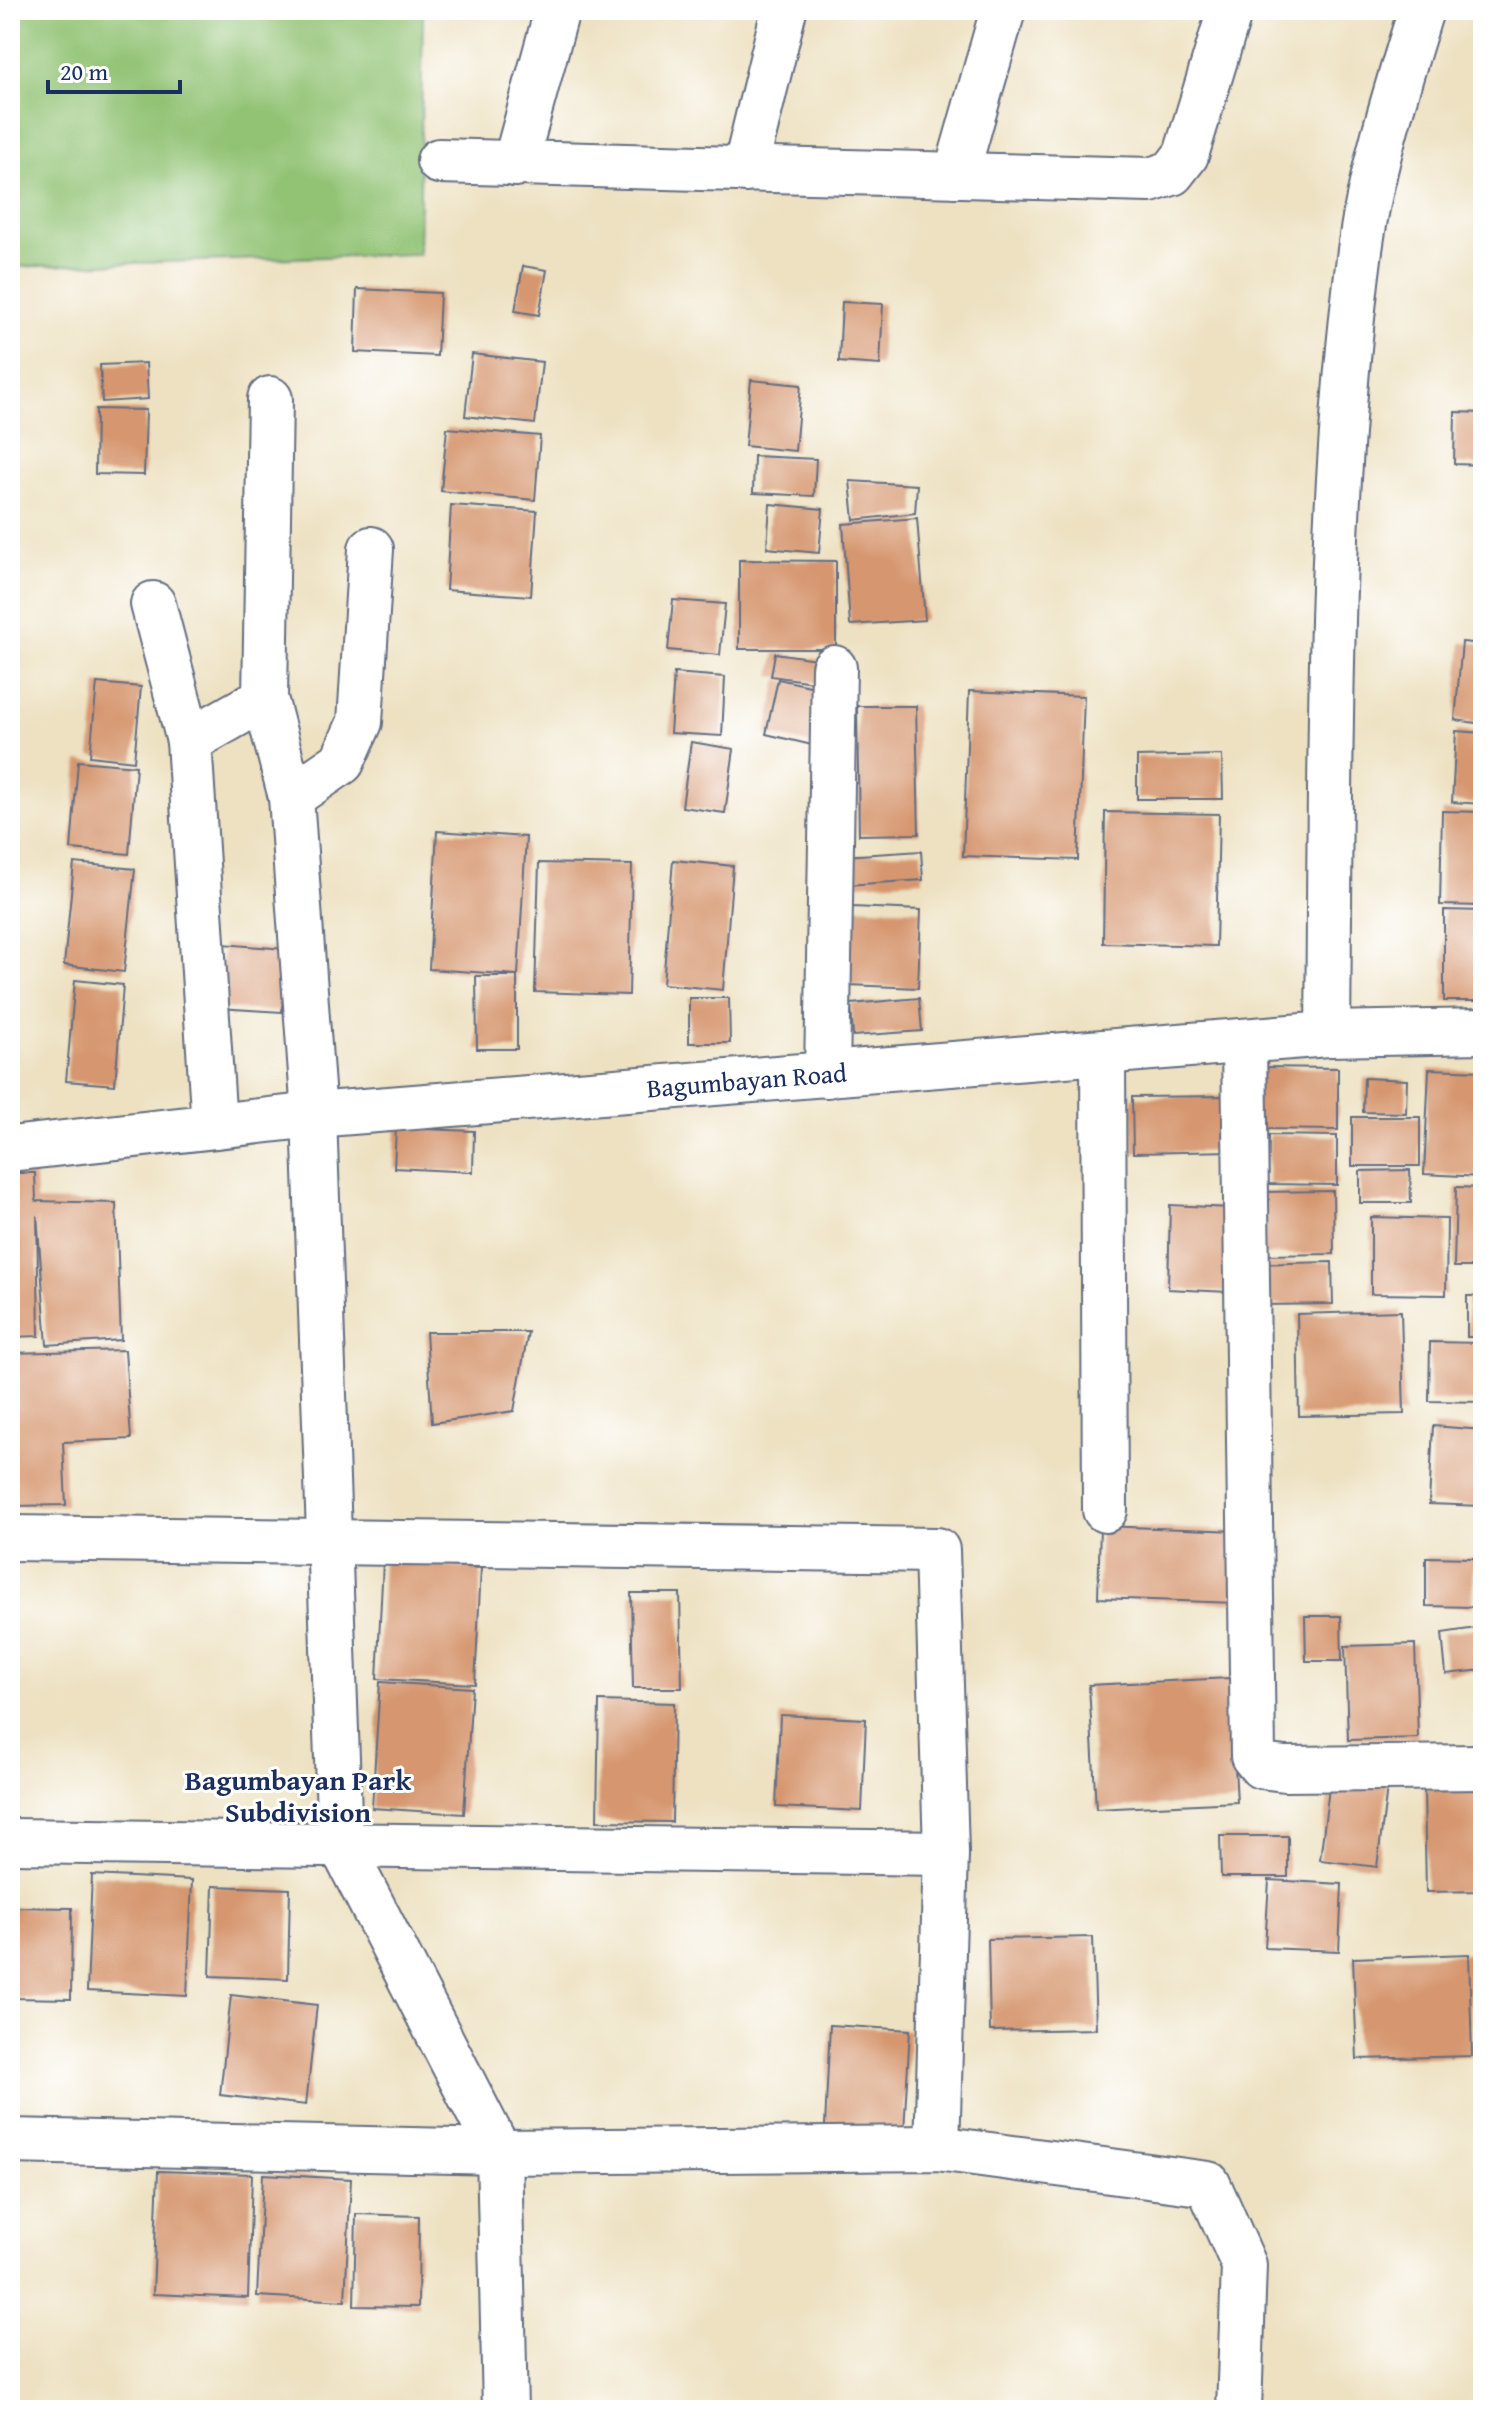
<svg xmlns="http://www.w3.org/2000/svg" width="1493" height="2420" font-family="'Gentium Book Plus',serif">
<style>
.green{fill:#92c374;stroke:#567969;stroke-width:2}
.building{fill:#d6976f}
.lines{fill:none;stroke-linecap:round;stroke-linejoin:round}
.minor-casing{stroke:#646d81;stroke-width:48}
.minor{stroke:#fff;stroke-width:44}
.labels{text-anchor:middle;stroke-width:6;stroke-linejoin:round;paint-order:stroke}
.street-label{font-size:26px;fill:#1b2f5e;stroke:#fff}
.neighbourhood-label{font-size:28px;font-weight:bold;fill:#1b2f5e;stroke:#fff}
</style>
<rect width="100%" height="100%" fill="#fff"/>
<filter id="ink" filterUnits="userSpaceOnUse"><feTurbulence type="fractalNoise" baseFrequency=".0125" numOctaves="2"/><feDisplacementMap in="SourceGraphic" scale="16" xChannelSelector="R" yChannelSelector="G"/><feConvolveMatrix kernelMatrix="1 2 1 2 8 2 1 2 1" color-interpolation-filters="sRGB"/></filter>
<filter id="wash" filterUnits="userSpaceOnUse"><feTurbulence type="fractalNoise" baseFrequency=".006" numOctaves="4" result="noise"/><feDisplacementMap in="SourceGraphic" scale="32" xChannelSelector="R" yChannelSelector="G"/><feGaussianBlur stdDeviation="1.8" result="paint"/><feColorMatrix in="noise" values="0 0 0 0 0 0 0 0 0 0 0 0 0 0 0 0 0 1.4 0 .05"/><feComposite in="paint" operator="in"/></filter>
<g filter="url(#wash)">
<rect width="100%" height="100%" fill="#ede1c1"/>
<!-- green -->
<polygon class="green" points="10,10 423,10 419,254 10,267"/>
<g id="blocks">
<!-- building -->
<g class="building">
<polygon points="523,266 547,270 539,315 515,311"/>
<polygon points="357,289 440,293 437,356 355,352"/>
<polygon points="842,302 883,304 880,365 839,362"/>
<polygon points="472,354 542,362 535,424 465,416"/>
<polygon points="146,363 148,399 102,402 100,365"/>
<polygon points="751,380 801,385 795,451 745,446"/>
<polygon points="96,409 146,410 144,475 95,474"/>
<polygon points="1455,412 1483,413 1483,465 1454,464"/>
<polygon points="447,428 540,436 535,500 441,491"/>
<polygon points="754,456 816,459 814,496 753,493"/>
<polygon points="1479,470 1483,471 1483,521 1477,521"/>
<polygon points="850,481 917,485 915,513 854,520"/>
<polygon points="770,504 823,509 819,553 767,548"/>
<polygon points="451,505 537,511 531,596 446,590"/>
<polygon points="917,518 925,620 850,625 843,524"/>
<polygon points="1480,532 1483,532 1483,590 1478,590"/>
<polygon points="739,560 836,561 836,649 739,649"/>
<polygon points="673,600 725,604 720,655 668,650"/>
<polygon points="1462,642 1483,644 1483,724 1455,720"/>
<polygon points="775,653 830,661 827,684 771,676"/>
<polygon points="674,673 725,677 722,736 670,733"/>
<polygon points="778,679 828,690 816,746 766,734"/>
<polygon points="97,683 141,687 134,761 90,756"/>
<polygon points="969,691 1084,696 1078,860 963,856"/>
<polygon points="857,706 916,706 919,834 859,835"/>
<polygon points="1456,731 1483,733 1483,804 1452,802"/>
<polygon points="691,742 734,749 725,813 682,807"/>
<polygon points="1222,755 1223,799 1137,799 1137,757"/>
<polygon points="78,761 136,766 129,854 71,849"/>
<polygon points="1442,811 1483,812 1483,906 1440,905"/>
<polygon points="1105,812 1219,814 1216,946 1103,943"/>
<polygon points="437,831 526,837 518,975 429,969"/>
<polygon points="921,851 923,880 846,885 844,856"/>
<polygon points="673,860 733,866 723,990 663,984"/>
<polygon points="74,863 135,869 124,972 64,965"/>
<polygon points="539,863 632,865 629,995 535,992"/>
<polygon points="852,907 921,910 918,988 849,985"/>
<polygon points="1444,910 1483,911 1483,1001 1444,1001"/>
<polygon points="223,944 285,949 282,1012 219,1008"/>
<polygon points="476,976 517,976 517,1049 477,1049"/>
<polygon points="75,980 123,985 115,1085 66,1081"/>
<polygon points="689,998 729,998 730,1043 689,1043"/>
<polygon points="919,998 922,1031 853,1036 851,1004"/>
<polygon points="1253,1067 1338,1068 1338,1130 1253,1129"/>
<polygon points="1429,1069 1483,1071 1481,1177 1424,1174"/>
<polygon points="1364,1078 1407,1080 1406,1113 1363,1112"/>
<polygon points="1231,1096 1233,1151 1133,1153 1132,1097"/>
<rect x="1352" y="1117" width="68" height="49"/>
<polygon points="396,1128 474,1131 473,1172 394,1168"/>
<polygon points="1269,1135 1337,1136 1337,1185 1268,1184"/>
<polygon points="1410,1170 1411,1203 1360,1203 1360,1171"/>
<polygon points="10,1173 35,1173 36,1201 116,1203 121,1340 47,1345 37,1215 39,1336 10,1337"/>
<polygon points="1456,1187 1483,1188 1483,1267 1454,1267"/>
<polygon points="1333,1191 1334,1254 1259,1255 1258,1192"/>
<polygon points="1170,1205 1230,1208 1228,1292 1168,1289"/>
<polygon points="1371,1217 1447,1219 1446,1295 1371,1294"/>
<polygon points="1332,1262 1333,1304 1257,1305 1256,1264"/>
<rect x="1467" y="1296" width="16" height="41"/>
<polygon points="1401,1311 1404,1414 1299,1416 1297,1314"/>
<polygon points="426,1332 528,1332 514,1411 432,1423"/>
<polygon points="1430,1342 1483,1343 1483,1402 1429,1401"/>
<polygon points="125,1350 131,1439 63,1442 66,1505 14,1506 10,1353"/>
<polygon points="1433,1426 1483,1430 1483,1506 1429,1504"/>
<polygon points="1100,1526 1239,1531 1236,1603 1098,1598"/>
<polygon points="1426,1557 1474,1558 1473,1607 1426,1606"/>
<polygon points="383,1562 481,1568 475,1684 377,1679"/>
<polygon points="631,1593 680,1593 682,1688 633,1688"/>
<polygon points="1305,1616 1341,1616 1342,1661 1306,1661"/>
<polygon points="1483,1627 1483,1670 1446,1674 1442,1633"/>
<polygon points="1415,1644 1418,1738 1348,1740 1345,1646"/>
<polygon points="1230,1678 1237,1802 1096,1809 1089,1685"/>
<polygon points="380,1682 472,1688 464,1814 372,1808"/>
<polygon points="599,1701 674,1703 672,1822 597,1821"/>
<polygon points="780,1715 866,1719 862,1811 776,1807"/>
<polygon points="1331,1772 1388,1780 1377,1867 1320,1860"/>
<polygon points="1483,1787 1483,1891 1426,1892 1424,1788"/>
<polygon points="1220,1836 1288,1836 1288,1877 1221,1877"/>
<polygon points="92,1875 192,1880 187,1996 87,1991"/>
<polygon points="1269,1880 1342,1884 1339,1951 1265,1948"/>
<polygon points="213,1886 290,1889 288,1979 210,1976"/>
<polygon points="10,1907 72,1908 71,1999 10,1998"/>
<polygon points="1093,1937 1096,2029 990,2031 988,1939"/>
<polygon points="1469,1954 1472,2056 1357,2059 1353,1958"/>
<polygon points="231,1995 317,2005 306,2105 220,2095"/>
<polygon points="830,2025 910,2030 904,2131 825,2126"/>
<polygon points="158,2171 252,2174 248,2298 153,2294"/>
<polygon points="263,2174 351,2179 345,2301 257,2296"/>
<polygon points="356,2214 419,2216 418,2307 354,2306"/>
</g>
</g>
</g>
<g filter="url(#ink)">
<use href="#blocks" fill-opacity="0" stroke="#646d81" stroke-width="2"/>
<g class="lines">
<!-- minor casing -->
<g class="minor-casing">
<g id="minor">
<polyline points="439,161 1150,180 1172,173 1186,155 1230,10"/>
<polyline points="515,164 557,10"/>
<polyline points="745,170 784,10"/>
<polyline points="956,175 1003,10"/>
<polyline points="153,604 189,741 214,1126"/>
<polyline points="265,698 291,797 314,1115 340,1843 499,2152 505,2410"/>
<polyline points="189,741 265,698 270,399"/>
<polyline points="291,797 342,762 360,722 371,549"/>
<path d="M 1328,1034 C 1331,773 1326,510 1360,250 C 1371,169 1397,88 1421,10"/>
<polyline points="1244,1043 1253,1756 1261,1766 1285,1769 1483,1767"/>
<polyline points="1103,1054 1105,1510"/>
<polyline points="827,1075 834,668"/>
<path id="s1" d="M 10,1149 L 314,1115 L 1328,1034 L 1483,1031"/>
<polyline points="10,1538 937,1550 946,1853 937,2148"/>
<polyline points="10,1841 946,1853"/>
<polyline points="10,2141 499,2152 937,2148 1208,2184 1244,2265 1239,2410"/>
</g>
</g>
<!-- minor -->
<use href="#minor" class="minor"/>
</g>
</g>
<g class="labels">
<!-- street labels -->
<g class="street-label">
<text dy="9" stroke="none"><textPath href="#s1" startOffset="740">Bagumbayan Road</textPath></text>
</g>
<!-- neighbourhood labels -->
<g class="neighbourhood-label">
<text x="298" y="1790">Bagumbayan Park<tspan x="298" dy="32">Subdivision</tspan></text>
</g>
</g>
<!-- margin -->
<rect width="1493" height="2420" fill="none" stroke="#fff" stroke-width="40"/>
<!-- scale -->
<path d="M48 80v12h132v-12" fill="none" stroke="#1b2f5e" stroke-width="4"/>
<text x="60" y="80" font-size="24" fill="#1b2f5e" stroke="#ffffff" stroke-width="6" paint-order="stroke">20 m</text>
</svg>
